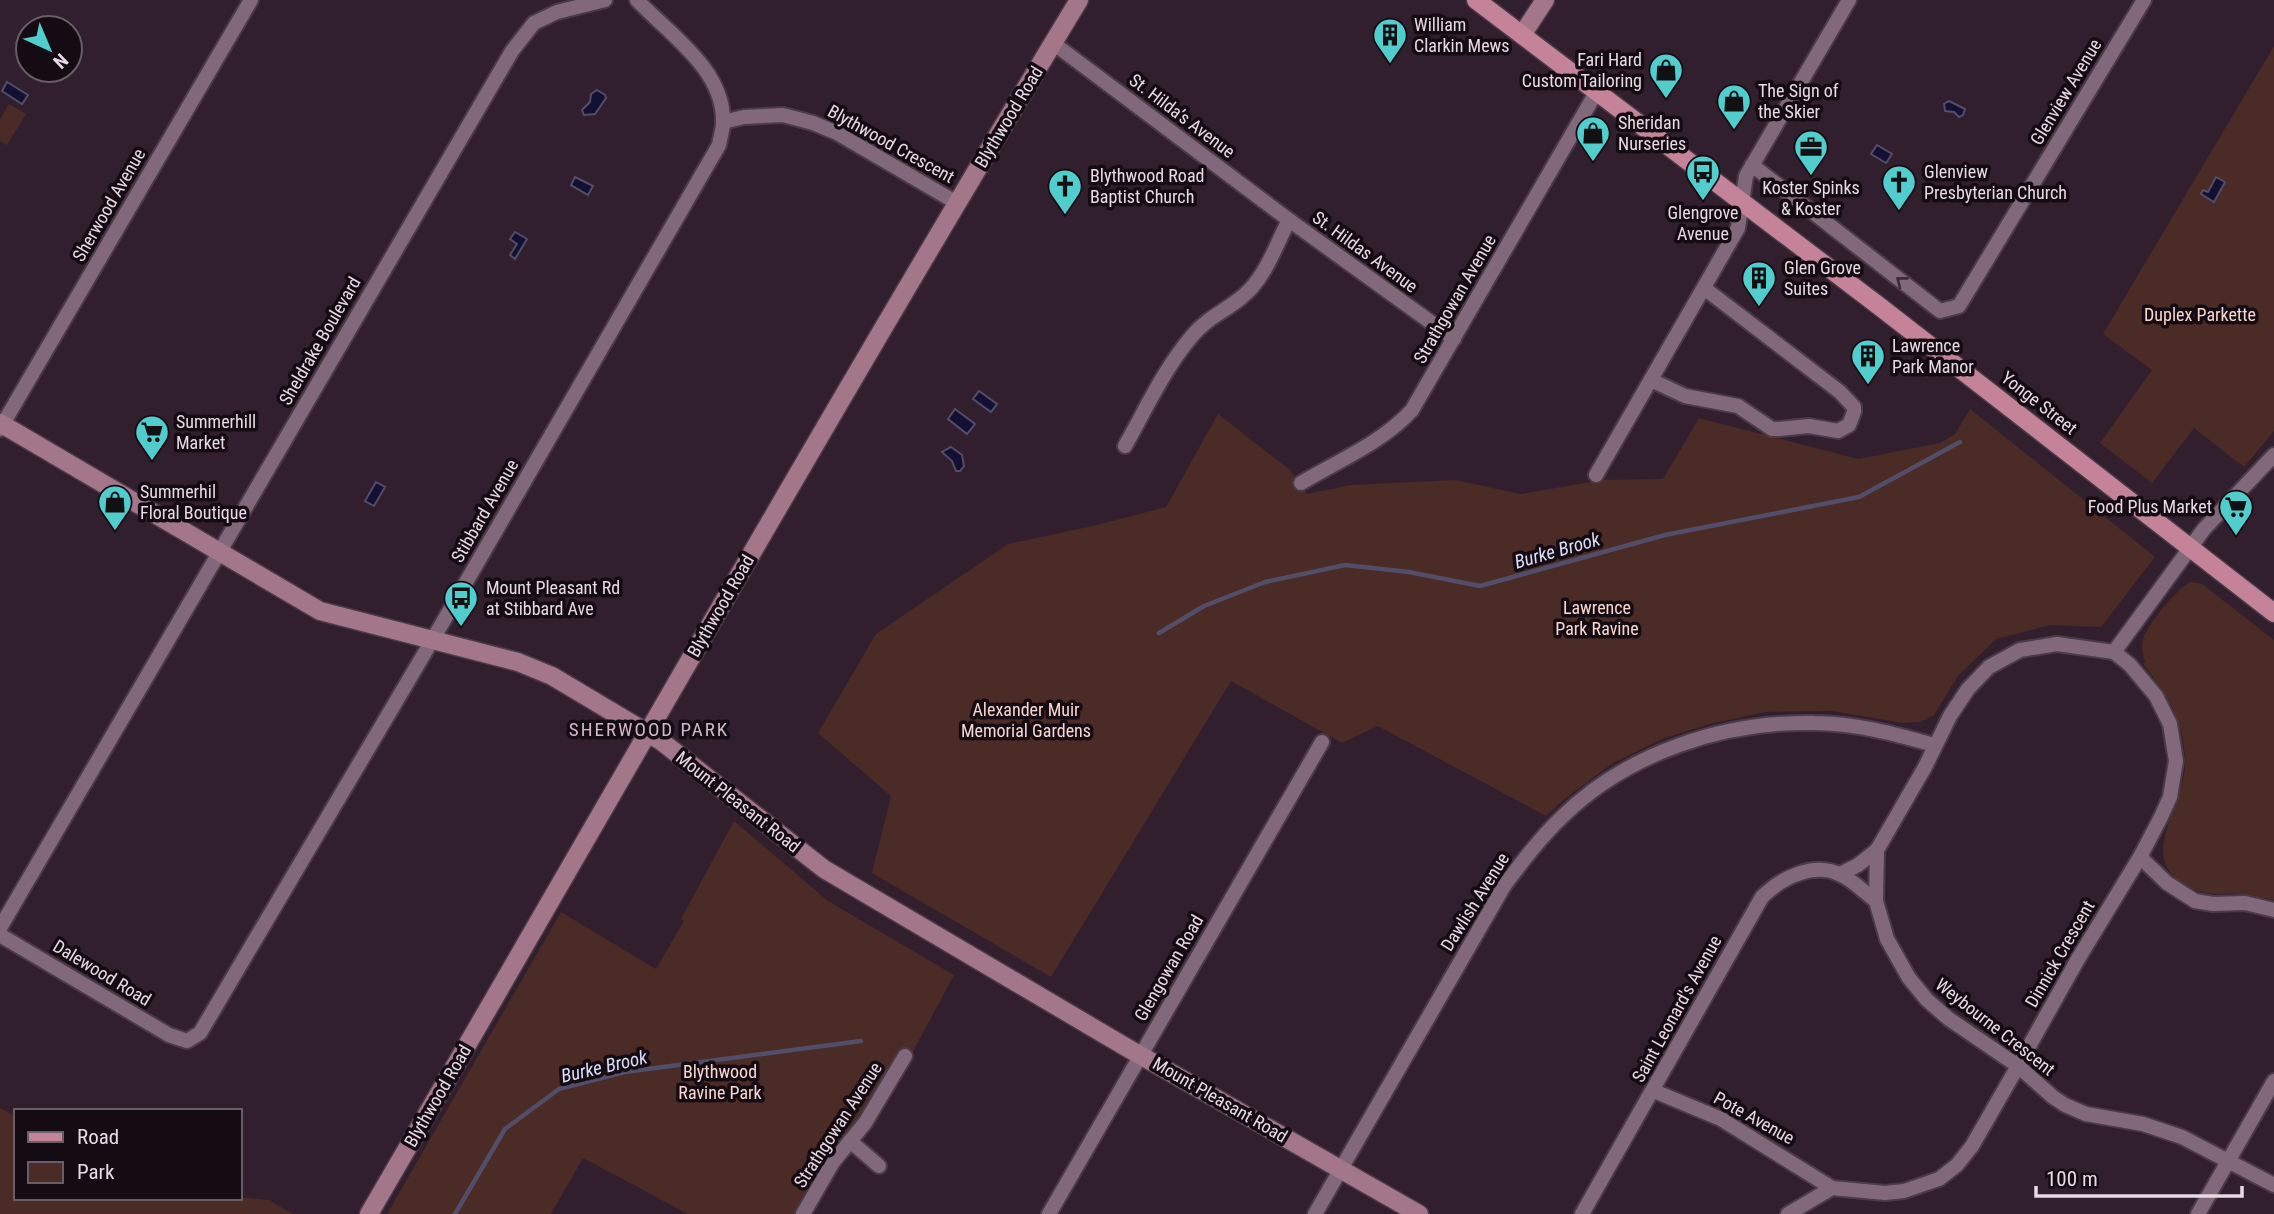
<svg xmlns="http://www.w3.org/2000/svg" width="2274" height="1214" font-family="'Roboto Condensed',sans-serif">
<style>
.green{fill:#4a2b25}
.water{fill:#121133;stroke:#524d68;stroke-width:2}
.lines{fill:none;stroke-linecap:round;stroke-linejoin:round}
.stream{stroke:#524d68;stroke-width:4.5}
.street-casing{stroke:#4b3a47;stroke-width:18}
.secondary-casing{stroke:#4b3a47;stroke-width:21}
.primary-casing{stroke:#4b3a47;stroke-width:21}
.street{stroke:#81697b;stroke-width:14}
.secondary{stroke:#a3768a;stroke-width:18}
.primary{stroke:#c58399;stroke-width:18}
.oneway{stroke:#3b2d37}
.labels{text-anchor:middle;stroke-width:7;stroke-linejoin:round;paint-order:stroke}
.poi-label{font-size:18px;fill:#e8dae4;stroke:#150c13;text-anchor:start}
.street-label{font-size:18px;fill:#e8dae4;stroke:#150c13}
.park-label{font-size:18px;fill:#f8d7d0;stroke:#150c13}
.water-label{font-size:19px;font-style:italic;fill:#dbdefa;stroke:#150c13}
.neighbourhood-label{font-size:19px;letter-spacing:2px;fill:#d1b7ca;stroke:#150c13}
</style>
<rect width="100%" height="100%" fill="#321f2e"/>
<!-- green -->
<g class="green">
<polygon points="2274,46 2274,431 2244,467 2194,428 2152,483 2100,443 2152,370 2103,334"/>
<polygon points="9,104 26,114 7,145 0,141 0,119"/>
<polygon points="1970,409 2155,557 2101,627 2050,625 1996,639 1958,676 1934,715 1920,722 1903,723 1832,711 1765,712 1710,724 1664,738 1613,763 1562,801 1546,816 1378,726 1342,743 1231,681 1051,977 872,873 891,796 818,733 876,634 1008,544 1097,525 1166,507 1218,414 1290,470 1307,494 1351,485 1455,480 1521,494 1602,480 1663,479 1699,418 1858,459 1940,443 1955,434"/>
<path d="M 2191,582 L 2202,584 L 2274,640 L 2274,900 C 2262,898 2249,895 2237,894 C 2222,893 2209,896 2195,890 C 2128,861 2188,808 2185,759 C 2183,718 2167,695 2143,664 L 2145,662 C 2143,655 2141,647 2143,639 C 2147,625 2178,587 2191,582 Z"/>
<polygon points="734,821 828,901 954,975 904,1068 892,1064 863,1117 830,1154 795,1214 688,1214 583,1158 551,1214 387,1214 561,912 656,969 684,921 681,919"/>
<polygon points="0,1108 16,1116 16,1198 240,1197 268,1200 293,1214 0,1214"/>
</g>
<!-- water -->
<g class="water">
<polygon points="7,82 28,95 22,104 2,91"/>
<polygon points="597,90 605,95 606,98 595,114 584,115 582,110 590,102 591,94"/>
<polygon points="1949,101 1965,109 1963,115 1959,117 1954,112 1945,111 1944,104"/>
<polygon points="1877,145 1892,154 1886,163 1871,154"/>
<polygon points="575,177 593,186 588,195 571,185"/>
<polygon points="2216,177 2225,182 2214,202 2201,194 2203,190 2208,192"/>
<polygon points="515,232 527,239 515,259 510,255 517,244 510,239"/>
<polygon points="979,391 997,404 991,412 973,399"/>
<polygon points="955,409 975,424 967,434 948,419"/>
<polygon points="951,447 962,455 964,466 960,471 956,471 952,461 942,452"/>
<polygon points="376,482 385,487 374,506 365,501"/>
</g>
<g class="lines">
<!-- stream -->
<g class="stream">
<polyline points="1159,633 1204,606 1265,582 1345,565 1409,572 1480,586 1665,535 1859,497 1960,442"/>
<polyline points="455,1214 505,1129 559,1089 625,1072 861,1041"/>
</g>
<!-- street casing -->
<g class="street-casing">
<g id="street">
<polyline points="1053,43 1289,220 1454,339"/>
<polyline points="723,122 744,117 783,115 813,123 837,133 957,203"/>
<polyline points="1752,165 1940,311 1959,306 2144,0"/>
<polyline points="1651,380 1685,396 1738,406 1772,429 1779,429 1809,426 1838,431 1849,425 1854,412 1854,407 1840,392 1704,288"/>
<polyline points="0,429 251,0"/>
<path d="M 1125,446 C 1146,409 1164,369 1192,336 C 1208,317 1224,312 1242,297 C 1265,279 1276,245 1289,220"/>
<polyline points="1596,475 1738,228 1746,176 1849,0"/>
<path d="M 1301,483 C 1338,461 1383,442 1412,410 L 1597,91"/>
<polyline points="2114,652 2204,529 2274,455"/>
<polyline points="2140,857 2167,883 2195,901 2213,904 2245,903 2274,910"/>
<polyline points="1840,874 1858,865 1877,850"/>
<polyline points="0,928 512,51 534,23 557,12 605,0"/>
<path d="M 0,935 L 169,1035 L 187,1041 L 200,1033 L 443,622 L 719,145 C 720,138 723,130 723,123 C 725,70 669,34 637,0"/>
<polyline points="1654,1091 1721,1119 1832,1188"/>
<polyline points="850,1141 879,1166"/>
<polyline points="803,1214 833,1162 865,1123 905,1056"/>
<polyline points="1049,1214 1322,742"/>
<path d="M 1315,1214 L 1504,886 C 1522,862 1540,838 1562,817 C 1627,753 1724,721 1814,723 C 1855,723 1895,734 1934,745"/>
<path d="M 1582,1214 L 1762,897 C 1781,878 1814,861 1841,875 C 1854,881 1865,893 1876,901"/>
<polyline points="1788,1214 1832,1188 1885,1193 1904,1191 1939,1179 1957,1165 1972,1146 2018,1066 2078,959 2140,857 2161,817 2170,797 2176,761 2170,724 2156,696 2130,665 2114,652 2057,644 2020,650 1989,667 1968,689 1950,716 1925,767 1877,850 1876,901 1887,939 1909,978 1927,1000 1949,1019 2018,1066 2053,1097 2065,1105 2086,1114 2143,1124 2182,1137 2274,1185"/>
<polyline points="2198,1214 2274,1081"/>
</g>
</g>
<!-- secondary casing -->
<g class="secondary-casing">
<g id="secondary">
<polyline points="1522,35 1545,0"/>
<polyline points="0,423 320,611 518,662 552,676 661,741 824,869 1124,1046 1419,1214"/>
<path d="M 369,1214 C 605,809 836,401 1079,0"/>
</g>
</g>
<!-- primary casing -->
<g class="primary-casing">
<polyline id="primary" points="1476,0 1879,306 2274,613"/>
</g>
<!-- street -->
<use href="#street" class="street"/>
<!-- secondary -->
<use href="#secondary" class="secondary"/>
<!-- primary -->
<use href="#primary" class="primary"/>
</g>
<!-- one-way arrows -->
<defs><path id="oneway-chevron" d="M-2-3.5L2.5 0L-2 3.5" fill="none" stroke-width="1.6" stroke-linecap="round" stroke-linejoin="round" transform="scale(1.75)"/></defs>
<use class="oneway" href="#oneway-chevron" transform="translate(1901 281) rotate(-142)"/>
<!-- icons -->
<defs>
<g id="building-pin" transform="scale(1.75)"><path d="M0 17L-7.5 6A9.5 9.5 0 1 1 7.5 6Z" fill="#52cdcd" stroke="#150c13"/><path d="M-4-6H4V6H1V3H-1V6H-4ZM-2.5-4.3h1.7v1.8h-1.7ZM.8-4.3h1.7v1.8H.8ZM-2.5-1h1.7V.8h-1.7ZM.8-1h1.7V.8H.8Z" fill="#111"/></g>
<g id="shop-pin" transform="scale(1.75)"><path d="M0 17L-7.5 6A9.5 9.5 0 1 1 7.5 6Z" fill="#52cdcd" stroke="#150c13"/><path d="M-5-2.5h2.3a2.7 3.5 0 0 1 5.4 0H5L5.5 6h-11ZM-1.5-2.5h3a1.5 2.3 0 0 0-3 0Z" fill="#111"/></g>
<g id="office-pin" transform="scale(1.75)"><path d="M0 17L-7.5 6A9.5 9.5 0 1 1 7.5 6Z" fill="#52cdcd" stroke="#150c13"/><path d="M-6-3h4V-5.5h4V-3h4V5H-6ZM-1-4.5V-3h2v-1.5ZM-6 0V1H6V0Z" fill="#111"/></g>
<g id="bus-pin" transform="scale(1.75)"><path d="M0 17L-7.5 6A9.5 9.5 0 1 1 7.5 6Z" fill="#52cdcd" stroke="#150c13"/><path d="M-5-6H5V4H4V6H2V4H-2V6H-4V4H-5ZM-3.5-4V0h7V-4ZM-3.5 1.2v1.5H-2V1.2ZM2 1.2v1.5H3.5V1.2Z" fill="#111"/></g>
<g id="church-pin" transform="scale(1.75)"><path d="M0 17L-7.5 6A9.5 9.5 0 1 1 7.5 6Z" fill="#52cdcd" stroke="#150c13"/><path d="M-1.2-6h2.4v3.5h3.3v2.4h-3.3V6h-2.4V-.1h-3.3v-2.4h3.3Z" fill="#111"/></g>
<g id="supermarket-pin" transform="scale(1.75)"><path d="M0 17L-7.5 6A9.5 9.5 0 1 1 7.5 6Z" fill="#52cdcd" stroke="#150c13"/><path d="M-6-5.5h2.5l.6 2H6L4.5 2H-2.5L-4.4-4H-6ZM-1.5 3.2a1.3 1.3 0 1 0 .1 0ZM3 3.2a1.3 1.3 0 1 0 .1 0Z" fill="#111"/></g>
</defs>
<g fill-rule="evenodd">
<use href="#building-pin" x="1390" y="35"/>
<use href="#shop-pin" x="1666" y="70"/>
<use href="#shop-pin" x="1734" y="101"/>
<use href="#shop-pin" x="1593" y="133"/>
<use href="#office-pin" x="1811" y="147"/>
<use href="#bus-pin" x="1703" y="172"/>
<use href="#church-pin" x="1899" y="182"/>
<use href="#church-pin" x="1065" y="186"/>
<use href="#building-pin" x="1759" y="278"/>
<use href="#building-pin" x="1868" y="356"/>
<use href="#supermarket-pin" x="152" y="432"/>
<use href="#shop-pin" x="115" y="502"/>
<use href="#supermarket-pin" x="2236" y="507"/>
<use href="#bus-pin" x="461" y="598"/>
</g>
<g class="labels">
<!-- poi labels -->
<g class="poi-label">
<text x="1414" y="31">William<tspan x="1414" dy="21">Clarkin Mews</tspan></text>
<text x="1642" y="66" text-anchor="end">Fari Hard<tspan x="1642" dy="21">Custom Tailoring</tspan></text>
<text x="1758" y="97">The Sign of<tspan x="1758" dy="21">the Skier</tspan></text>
<text x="1618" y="129">Sheridan<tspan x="1618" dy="21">Nurseries</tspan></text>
<text x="1924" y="178">Glenview<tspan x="1924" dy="21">Presbyterian Church</tspan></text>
<text x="1090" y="182">Blythwood Road<tspan x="1090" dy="21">Baptist Church</tspan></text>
<text x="1811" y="194" text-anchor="middle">Koster Spinks<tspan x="1811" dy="21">&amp; Koster</tspan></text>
<text x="1703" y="219" text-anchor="middle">Glengrove<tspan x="1703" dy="21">Avenue</tspan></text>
<text x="1784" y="274">Glen Grove<tspan x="1784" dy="21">Suites</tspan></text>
<text x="1892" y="352">Lawrence<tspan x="1892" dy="21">Park Manor</tspan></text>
<text x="176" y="428">Summerhill<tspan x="176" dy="21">Market</tspan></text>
<text x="140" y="498">Summerhil<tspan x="140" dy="21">Floral Boutique</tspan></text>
<text x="2212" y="513" text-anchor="end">Food Plus Market</text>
<text x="486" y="594">Mount Pleasant Rd<tspan x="486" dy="21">at Stibbard Ave</tspan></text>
</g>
<!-- street labels -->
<g class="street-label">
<text transform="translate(2066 92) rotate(-59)" y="6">Glenview Avenue</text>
<text transform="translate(1182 116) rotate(37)" y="6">St. Hilda’s Avenue</text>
<text transform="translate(1009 117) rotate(-59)" y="6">Blythwood Road</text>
<text transform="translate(891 144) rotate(29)" y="6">Blythwood Crescent</text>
<text transform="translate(109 205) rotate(-60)" y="6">Sherwood Avenue</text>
<text transform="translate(1365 252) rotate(36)" y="6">St. Hildas Avenue</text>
<text transform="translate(1455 299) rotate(-60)" y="6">Strathgowan Avenue</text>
<text transform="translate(320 341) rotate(-60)" y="6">Sheldrake Boulevard</text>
<text transform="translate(2039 403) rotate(38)" y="6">Yonge Street</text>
<text transform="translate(485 511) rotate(-60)" y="6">Stibbard Avenue</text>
<text transform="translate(721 606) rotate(-60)" y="6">Blythwood Road</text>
<text transform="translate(738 802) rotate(38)" y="6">Mount Pleasant Road</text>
<text transform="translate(1475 902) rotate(-58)" y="6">Dawlish Avenue</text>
<text transform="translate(2060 954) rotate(-60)" y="6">Dinnick Crescent</text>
<text transform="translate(1169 968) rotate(-60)" y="6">Glengowan Road</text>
<text transform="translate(102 973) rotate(31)" y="6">Dalewood Road</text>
<text transform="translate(1677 1009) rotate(-61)" y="6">Saint Leonard's Avenue</text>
<text transform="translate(1995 1027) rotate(38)" y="6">Weybourne Crescent</text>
<text transform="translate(438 1096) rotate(-60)" y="6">Blythwood Road</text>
<text transform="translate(1220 1100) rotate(30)" y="6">Mount Pleasant Road</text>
<text transform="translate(1754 1118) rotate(29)" y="6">Pote Avenue</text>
<text transform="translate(838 1125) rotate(-57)" y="6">Strathgowan Avenue</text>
</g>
<!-- park labels -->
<g class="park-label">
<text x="2200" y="321">Duplex Parkette</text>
<text x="1597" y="614">Lawrence<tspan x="1597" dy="21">Park Ravine</tspan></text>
<text x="1026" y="716">Alexander Muir<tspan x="1026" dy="21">Memorial Gardens</tspan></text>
<text x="720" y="1078">Blythwood<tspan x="720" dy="21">Ravine Park</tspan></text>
</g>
<!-- water labels -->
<g class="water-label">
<text transform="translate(1557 550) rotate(-16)" y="7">Burke Brook</text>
<text transform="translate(604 1066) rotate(-13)" y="7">Burke Brook</text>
</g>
<!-- neighbourhood labels -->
<g class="neighbourhood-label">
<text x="649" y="736">SHERWOOD PARK</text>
</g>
</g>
<!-- legend -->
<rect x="14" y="1109" width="228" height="91" fill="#150c13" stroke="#695e67" stroke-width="2"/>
<rect x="28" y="1132" width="35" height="10" fill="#c58399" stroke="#695e67" stroke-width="2"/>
<text x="77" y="1144" font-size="21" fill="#e8dae4">Road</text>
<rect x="28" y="1162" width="35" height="21" fill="#4a2b25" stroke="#695e67" stroke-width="2"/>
<text x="77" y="1179" font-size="21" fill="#e8dae4">Park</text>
<!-- north arrow -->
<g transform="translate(49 49) rotate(136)"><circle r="33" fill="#150c13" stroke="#695e67" stroke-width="2"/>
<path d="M0-5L12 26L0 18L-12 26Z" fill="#52cdcd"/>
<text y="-10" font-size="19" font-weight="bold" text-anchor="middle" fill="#e8dae4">N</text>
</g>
<!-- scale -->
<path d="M2036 1186v10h206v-10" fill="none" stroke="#e8dae4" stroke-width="3.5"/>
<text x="2046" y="1186" font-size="21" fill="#e8dae4" stroke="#150c13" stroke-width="5" paint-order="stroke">100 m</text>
</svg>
